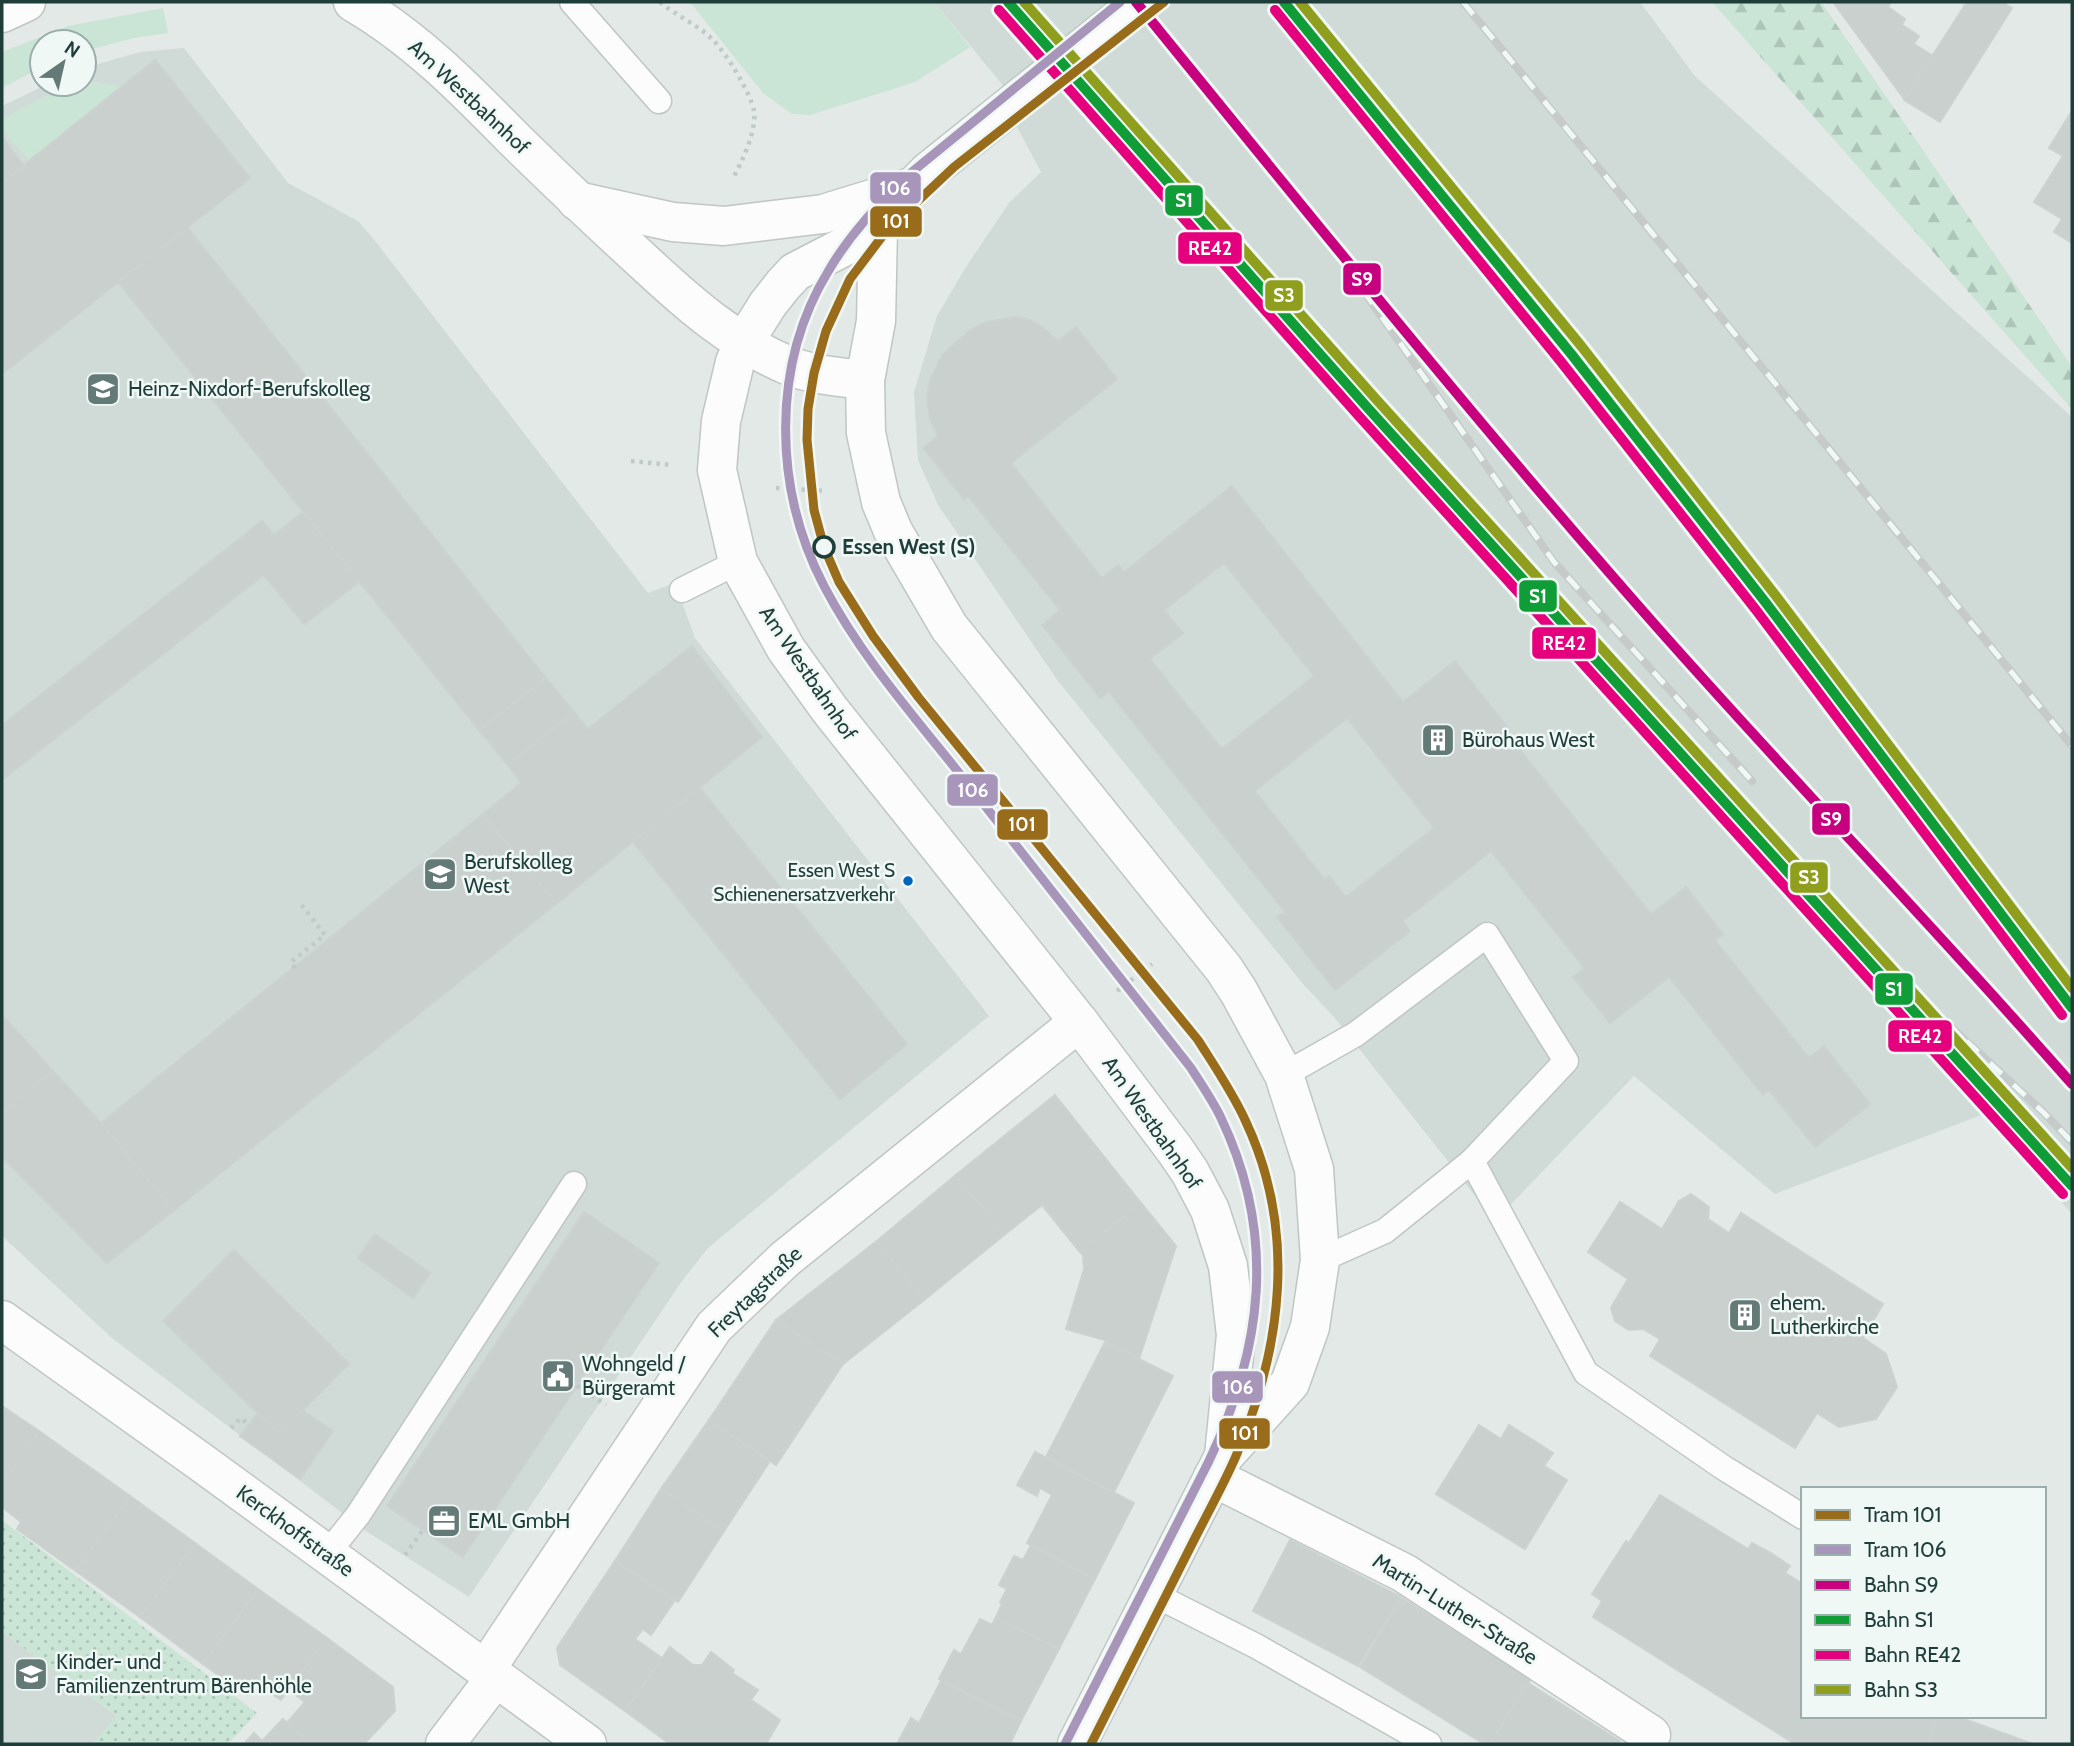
<svg xmlns="http://www.w3.org/2000/svg" width="2074" height="1746" font-family="Cabin,sans-serif">
<style>
.built{fill:#d0dbd8}
.grass{fill:#cae4d6}
.forest{fill:url(#forest-firs)}
.garden{fill:url(#garden-dots)}
.building{fill:#cad0ce;stroke:#cbd2d0;stroke-width:2;fill-rule:evenodd}
.lines{fill:none;stroke-linecap:round;stroke-linejoin:round}
.service-casing{stroke:#c0c6c4;stroke-width:27}
.minor-casing{stroke:#c0c6c4;stroke-width:41}
.tertiary-casing{stroke:#c0c6c4;stroke-width:41}
.secondary-casing{stroke:#bec7c5;stroke-width:41}
.path{stroke:#c0cac7;stroke-width:4.5;stroke-dasharray:3.5 5;stroke-linecap:butt}
.service{stroke:#fbfcfb;stroke-width:24}
.minor{stroke:#fbfcfb;stroke-width:38}
.tertiary{stroke:#fbfcfb;stroke-width:38}
.secondary{stroke:#fbfcfb;stroke-width:38}
.rail-casing{stroke:#c6cbca;stroke-width:8}
.rail{stroke:#f0f8f6;stroke-width:5;stroke-dasharray:16;stroke-linecap:butt}
.rail-1-casing{stroke:#f0f8f6;stroke-width:16}
.rail-2-casing{stroke:#f0f8f6;stroke-width:16}
.rail-3-casing{stroke:#f0f8f6;stroke-width:16}
.rail-4-casing{stroke:#f0f8f6;stroke-width:16}
.rail-1{stroke:#c7007f;stroke-width:10}
.rail-2{stroke:#109c37;stroke-width:10}
.rail-3{stroke:#e5007d;stroke-width:10}
.rail-4{stroke:#8f9e1d;stroke-width:10}
.tram-1-casing{stroke:#f0f8f6;stroke-width:14}
.tram-2-casing{stroke:#f0f8f6;stroke-width:14}
.tram-1{stroke:#996c1b;stroke-width:9}
.tram-2{stroke:#a795ba;stroke-width:9}
.stop-dot{fill:#f0f8f6;stroke:#1f3e3a;stroke-width:3.5}
.bus-dot{fill:#0065bd;stroke:#f0f8f6;stroke-width:2.5}
.labels{text-anchor:middle;stroke-width:5;stroke-linejoin:round;paint-order:stroke}
.bus-label{font-size:19px;fill:#1f3e3a;stroke:#f0f8f6;text-anchor:end}
.street-label{font-size:21px;fill:#1f3e3a;stroke:#f0f8f6}
.poi-label{font-size:21px;fill:#1f3e3a;stroke:#f0f8f6;text-anchor:start}
.stop-label{font-size:21px;font-weight:bold;fill:#1f3e3a;stroke:#f0f8f6;text-anchor:start}
.line-badge{stroke:#f0f8f6;stroke-width:2.5}
.badge-label{font-size:19px;text-anchor:middle;font-weight:bold;fill:#fff}
</style>
<defs>
<pattern id="forest-firs" width="22" height="20" patternUnits="userSpaceOnUse" patternTransform="scale(1.75)"><rect width="22" height="20" fill="#cae4d6"/><path d="M5 1l3.5 6h-7zM16 11l3.5 6h-7z" fill="#adc5b8"/></pattern>
<pattern id="garden-dots" width="8" height="8" patternUnits="userSpaceOnUse" patternTransform="scale(1.75)"><rect width="8" height="8" fill="#cae4d6"/><path d="M2 2h.1M6 6h.1" fill="none" stroke="#adc5b8" stroke-width="1.8" stroke-linecap="round"/></pattern>
</defs>
<rect width="100%" height="100%" fill="#e3e9e7"/>
<!-- built -->
<g class="built">
<polygon points="934,2 1640,2 1695,76 2072,417 2072,1214 1984,1114 1775,1194 1634,1076 1495,1221 1334,1017 1303,984 1058,681 938,505 918,460 914,392 937,316 964,270 1009,203 1041,172 1007,108 1015,100"/>
<polygon points="184,48 288,183 358,221 372,237 648,593 675,583 695,638 989,1016 708,1248 682,1281 469,1597 366,1531 113,1339 2,1236 2,106 48,84 84,84 84,69 91,66 140,52"/>
<polygon points="2,1632 118,1717 92,1744 2,1744"/>
</g>
<!-- grass -->
<g class="grass">
<polygon points="690,2 934,2 970,47 915,82 810,115 792,114 763,93"/>
<polygon points="163,8 168,33 134,38 84,51 84,42 42,42 42,67 2,88 2,52 68,26"/>
<path d="M 86,80 L 122,87 L 28,160 L 2,129 L 2,119 C 20,109 65,84 84,84 Z"/>
</g>
<!-- forest -->
<polygon class="forest" points="1712,2 1821,2 2072,367 2072,409"/>
<!-- garden -->
<polygon class="garden" points="2,1520 257,1713 228,1744 92,1744 117,1716 2,1632"/>
<!-- building -->
<g class="building">
<polygon points="1833,2 1891,2 1888,7 1905,19 1902,25 1919,36 1914,44 1933,56 1905,100"/>
<polygon points="1967,2 2002,2 2012,8 1940,122 1904,100"/>
<polygon points="155,60 250,178 2,374 2,183"/>
<polygon points="2072,111 2072,243 2054,232 2062,219 2034,202 2063,156 2049,148"/>
<polygon points="2,137 24,166 2,183"/>
<polygon points="188,228 546,678 479,730 118,282"/>
<path d="M 1018,317 L 1030,320 L 1046,330 L 1058,341 L 1076,327 L 1117,379 L 1011,463 L 1102,578 L 1118,565 L 1124,572 L 1232,486 L 1403,702 L 1455,661 L 1508,728 L 1505,731 L 1651,914 L 1686,887 L 1723,934 L 1715,940 L 1809,1058 L 1824,1046 L 1870,1104 L 1815,1147 L 1769,1090 L 1763,1095 L 1669,977 L 1610,1023 L 1573,977 L 1584,968 L 1491,851 L 1403,921 L 1410,931 L 1335,990 L 1277,917 L 1285,912 L 1109,692 L 1100,698 L 1042,625 L 1060,610 L 968,496 L 964,499 L 923,448 L 938,436 L 930,419 L 927,396 L 930,380 L 943,354 L 970,330 L 986,322 ZM 1224,563 L 1314,676 L 1222,749 L 1150,659 L 1183,633 L 1164,610 ZM 1347,718 L 1434,828 L 1346,897 L 1329,876 L 1325,880 L 1255,791 Z"/>
<polygon points="303,512 359,582 304,624 264,575 2,780 2,725 262,521 274,535"/>
<polygon points="692,646 762,737 556,904 483,814 521,783 508,765 574,712 588,729"/>
<polygon points="546,678 574,712 508,765 479,730"/>
<polygon points="700,788 907,1044 840,1099 633,842"/>
<polygon points="483,814 556,904 173,1211 101,1123"/>
<polygon points="2,1015 53,1071 2,1113"/>
<polygon points="53,1071 101,1123 173,1211 107,1263 2,1157 2,1113"/>
<polygon points="1055,1095 1141,1203 1080,1252 1042,1205 1004,1235 956,1175"/>
<polygon points="956,1175 1004,1235 924,1300 877,1241"/>
<polygon points="1691,1194 1709,1207 1708,1219 1729,1233 1741,1213 1883,1304 1863,1338 1886,1354 1897,1387 1876,1419 1839,1427 1817,1413 1795,1448 1650,1356 1660,1339 1643,1329 1629,1330 1615,1321 1611,1308 1628,1279 1588,1252 1620,1202 1662,1229 1679,1201"/>
<polygon points="1141,1203 1176,1246 1139,1359 1105,1340 1066,1329 1084,1269 1083,1255 1080,1252"/>
<polygon points="584,1212 659,1263 463,1557 387,1506"/>
<polygon points="375,1234 430,1273 413,1298 358,1258"/>
<polygon points="877,1241 924,1300 843,1364 776,1320"/>
<polygon points="234,1250 349,1364 279,1434 163,1321"/>
<polygon points="776,1320 843,1364 776,1465 709,1420"/>
<polygon points="1105,1342 1173,1376 1114,1492 1046,1457"/>
<polygon points="2,1406 39,1431 2,1484"/>
<polygon points="302,1410 333,1431 300,1479 240,1436 258,1413 279,1434"/>
<polygon points="709,1420 770,1461 724,1531 661,1489"/>
<polygon points="1479,1425 1501,1439 1509,1425 1553,1453 1544,1466 1567,1480 1525,1549 1436,1494"/>
<polygon points="39,1431 130,1496 76,1571 17,1529 21,1522 2,1507 2,1484"/>
<polygon points="1035,1452 1134,1503 1095,1579 1027,1543 1052,1495 1040,1488 1037,1496 1017,1485"/>
<polygon points="661,1489 724,1531 678,1602 615,1561"/>
<polygon points="1660,1495 1748,1549 1752,1543 1771,1553 1790,1566 1785,1573 1803,1584 1803,1716 1937,1716 1928,1744 1795,1744 1593,1617 1602,1601 1592,1594 1626,1541 1629,1543"/>
<polygon points="130,1496 195,1543 140,1617 76,1571"/>
<polygon points="1290,1540 1401,1597 1358,1666 1253,1611"/>
<polygon points="195,1543 258,1589 203,1664 140,1617"/>
<polygon points="1031,1545 1095,1579 1059,1649 996,1617 1002,1604 1000,1602 1007,1589 999,1585 1014,1556 1023,1560"/>
<polygon points="615,1561 675,1600 651,1635 643,1629 635,1639 662,1658 625,1711 560,1665 557,1648"/>
<polygon points="258,1589 327,1638 281,1700 255,1683 247,1695 203,1664"/>
<polygon points="1402,1598 1531,1679 1490,1744 1484,1744 1360,1667"/>
<polygon points="996,1617 1059,1649 1021,1721 939,1679 954,1650 961,1654 980,1619 992,1625"/>
<polygon points="327,1638 393,1687 395,1711 364,1744 311,1744 287,1723 305,1702 289,1690"/>
<polygon points="670,1647 693,1665 702,1665 711,1652 734,1670 732,1673 758,1690 751,1700 780,1720 766,1744 670,1744 625,1711"/>
<polygon points="941,1681 1021,1721 1010,1744 897,1744 911,1718 919,1723"/>
<polygon points="1528,1683 1620,1741 1618,1744 1490,1744"/>
<polygon points="1937,1716 1956,1716 2033,1744 1928,1744"/>
<polygon points="283,1719 311,1744 244,1744 254,1733 262,1741"/>
</g>
<g class="lines">
<!-- service casing -->
<g class="service-casing">
<g id="service">
<polyline points="572,2 659,101"/>
<polyline points="682,590 738,562"/>
<polyline points="1284,1075 1356,1034 1487,935 1566,1061 1472,1161 1385,1231 1320,1260"/>
<polyline points="1472,1161 1586,1373 1724,1468 1803,1517"/>
<polyline points="327,1554 358,1515 574,1184"/>
<polyline points="1155,1592 1165,1600 1256,1646 1429,1744"/>
</g>
</g>
<!-- minor casing -->
<g class="minor-casing">
<g id="minor">
<path d="M 353,2 C 415,38 464,88 514,139 C 557,181 601,223 645,263 C 689,304 731,341 787,365 C 812,375 839,377 865,380"/>
<polyline points="2,13 26,2"/>
<polyline points="577,201 673,222 724,226 823,214 911,187"/>
<polyline points="1213,1477 1404,1573 1651,1735"/>
<polyline points="486,1669 714,1327 785,1259 1079,1022"/>
<polyline points="445,1744 496,1677"/>
</g>
</g>
<!-- tertiary casing -->
<g class="tertiary-casing">
<polyline id="tertiary" points="2,1320 198,1460 587,1744"/>
</g>
<!-- secondary casing -->
<g class="secondary-casing">
<g id="secondary">
<polyline points="1140,2 929,171 894,206 878,229 795,272 783,285 768,304 744,342 735,362 721,421 717,470 738,562 786,649 830,710 1079,1022 1175,1150 1190,1172 1210,1210 1228,1266 1236,1335 1224,1456"/>
<polyline points="878,229 876,321 865,380 866,433 881,502 893,531 949,627 1224,969 1239,992 1284,1075 1314,1169 1320,1260 1310,1327 1290,1383 1224,1456 1077,1744"/>
</g>
</g>
<!-- path -->
<g class="path">
<path d="M 660,2 C 675,15 700,26 713,40 C 726,53 751,93 754,111 C 757,130 742,162 733,178"/>
<polyline points="631,461 672,465"/>
<polyline points="776,488 825,491"/>
<polyline points="295,968 291,962 325,935 300,903"/>
<polyline points="1117,991 1152,964"/>
<polyline points="577,1386 606,1405"/>
<polyline points="231,1428 241,1418 249,1425"/>
<polyline points="405,1555 423,1530"/>
</g>
<!-- service -->
<use href="#service" class="service"/>
<!-- minor -->
<use href="#minor" class="minor"/>
<!-- tertiary -->
<use href="#tertiary" class="tertiary"/>
<!-- secondary -->
<use href="#secondary" class="secondary"/>
<!-- rail casing -->
<g class="rail-casing">
<g id="rail">
<polyline points="1463,2 2072,746"/>
<polyline points="1308,212 1554,562 1752,781"/>
<polyline points="1802,889 2043,1112 2072,1142"/>
</g>
</g>
<!-- rail -->
<use href="#rail" class="rail"/>
<!-- rail-1 casing -->
<g class="rail-1-casing">
<path id="rail-1" d="M 1136,2 C 1307,212 1477,423 1656,626 C 1793,781 1936,929 2072,1084"/>
</g>
<!-- rail-2 casing -->
<g class="rail-2-casing">
<g id="rail-2">
<polyline points="1008,2 1366,406 2072,1186"/>
<polyline points="1284,2 1572,355 1766,603 2072,1008"/>
</g>
</g>
<!-- rail-3 casing -->
<g class="rail-3-casing">
<g id="rail-3">
<polyline points="999,10 1357,414 2063,1194"/>
<polyline points="1275,10 1562,363 1756,610 2062,1015"/>
</g>
</g>
<!-- rail-4 casing -->
<g class="rail-4-casing">
<g id="rail-4">
<polyline points="1024,2 1375,398 2072,1168"/>
<polyline points="1300,2 1582,347 1776,596 2072,988"/>
</g>
</g>
<!-- rail-1 -->
<use href="#rail-1" class="rail-1"/>
<!-- rail-2 -->
<use href="#rail-2" class="rail-2"/>
<!-- rail-3 -->
<use href="#rail-3" class="rail-3"/>
<!-- rail-4 -->
<use href="#rail-4" class="rail-4"/>
<!-- tram-1 casing -->
<g class="tram-1-casing">
<path id="tram-1" d="M 1091,1744 C 1124,1678 1158,1612 1191,1546 C 1206,1516 1223,1486 1236,1456 C 1282,1348 1297,1231 1246,1122 C 1233,1093 1215,1067 1198,1040 L 919,698 L 873,636 L 839,582 L 824,547 L 814,510 L 807,440 L 808,409 L 814,373 L 826,331 L 850,279 L 887,230 L 954,167 L 1164,2"/>
</g>
<!-- tram-2 casing -->
<g class="tram-2-casing">
<path id="tram-2" d="M 1065,1744 L 1208,1463 C 1263,1349 1277,1235 1221,1118 C 1213,1101 1201,1084 1191,1068 C 1118,975 1044,881 971,788 C 920,723 862,659 824,586 C 773,488 771,364 829,270 C 850,234 878,205 907,176 L 1120,2"/>
</g>
<!-- tram-1 -->
<use href="#tram-1" class="tram-1"/>
<!-- tram-2 -->
<use href="#tram-2" class="tram-2"/>
</g>
<!-- icons -->
<defs>
<g id="university-square" transform="scale(1.75)"><rect x="-9" y="-9" width="18" height="18" rx="4" fill="#647a77" stroke="#f0f8f6"/><path d="M0-5L7-2L0 1L-7-2ZM-4 1L0 2.5L4 1V4Q0 6-4 4Z" fill="#fff"/></g>
<g id="building-square" transform="scale(1.75)"><rect x="-9" y="-9" width="18" height="18" rx="4" fill="#647a77" stroke="#f0f8f6"/><path d="M-4-6H4V6H1V3H-1V6H-4ZM-2.5-4.3h1.7v1.8h-1.7ZM.8-4.3h1.7v1.8H.8ZM-2.5-1h1.7V.8h-1.7ZM.8-1h1.7V.8H.8Z" fill="#fff"/></g>
<g id="civic-square" transform="scale(1.75)"><rect x="-9" y="-9" width="18" height="18" rx="4" fill="#647a77" stroke="#f0f8f6"/><path d="M-.6-6.5H3V-4.5H.6V-3L4-1V1h2V6H-6V1h2V-1L-.6-3ZM-1.2 2.5V6h2.4V2.5Z" fill="#fff"/></g>
<g id="office-square" transform="scale(1.75)"><rect x="-9" y="-9" width="18" height="18" rx="4" fill="#647a77" stroke="#f0f8f6"/><path d="M-6-3h4V-5.5h4V-3h4V5H-6ZM-1-4.5V-3h2v-1.5ZM-6 0V1H6V0Z" fill="#fff"/></g>
<g id="school-square" transform="scale(1.75)"><rect x="-9" y="-9" width="18" height="18" rx="4" fill="#647a77" stroke="#f0f8f6"/><path d="M0-5L7-2L0 1L-7-2ZM-4 1L0 2.5L4 1V4Q0 6-4 4Z" fill="#fff"/></g>
</defs>
<g fill-rule="evenodd">
<use href="#university-square" x="103" y="389"/>
<use href="#building-square" x="1438" y="740"/>
<use href="#university-square" x="440" y="874"/>
<use href="#building-square" x="1745" y="1315"/>
<use href="#civic-square" x="558" y="1376"/>
<use href="#office-square" x="444" y="1521"/>
<use href="#school-square" x="31" y="1674"/>
</g>
<!-- markers -->
<circle class="stop-dot" cx="824" cy="547" r="10"/>
<circle class="bus-dot" cx="908" cy="881" r="6"/>
<g class="labels">
<!-- bus labels -->
<g class="bus-label">
<text x="895" y="877">Essen West S<tspan x="895" dy="24">Schienenersatzverkehr</tspan></text>
</g>
<!-- street labels -->
<g class="street-label">
<text transform="translate(469 97) rotate(43)" y="7">Am Westbahnhof</text>
<text transform="translate(808 673) rotate(56)" y="7">Am Westbahnhof</text>
<text transform="translate(1152 1123) rotate(55)" y="7">Am Westbahnhof</text>
<text transform="translate(755 1292) rotate(-44)" y="7">Freytagstraße</text>
<text transform="translate(295 1531) rotate(36)" y="7">Kerckhoffstraße</text>
<text transform="translate(1455 1609) rotate(32)" y="7">Martin-Luther-Straße</text>
</g>
<!-- poi labels -->
<g class="poi-label">
<text x="128" y="396">Heinz-Nixdorf-Berufskolleg</text>
<text x="1462" y="747">Bürohaus West</text>
<text x="464" y="869">Berufskolleg<tspan x="464" dy="24">West</tspan></text>
<text x="1770" y="1310">ehem.<tspan x="1770" dy="24">Lutherkirche</tspan></text>
<text x="582" y="1371">Wohngeld /<tspan x="582" dy="24">Bürgeramt</tspan></text>
<text x="468" y="1528">EML GmbH</text>
<text x="56" y="1669">Kinder- und<tspan x="56" dy="24">Familienzentrum Bärenhöhle</tspan></text>
</g>
<!-- stop labels -->
<g class="stop-label">
<text x="842" y="554">Essen West (S)</text>
</g>
</g>
<g class="line-badge">
<rect x="869" y="171" width="53" height="34" rx="7" fill="#a795ba"/>
<rect x="1164" y="184" width="40" height="33" rx="7" fill="#109c37"/>
<rect x="869" y="205" width="54" height="33" rx="7" fill="#996c1b"/>
<rect x="1177" y="231" width="66" height="34" rx="7" fill="#e5007d"/>
<rect x="1342" y="262" width="40" height="34" rx="7" fill="#c7007f"/>
<rect x="1264" y="279" width="40" height="33" rx="7" fill="#8f9e1d"/>
<rect x="1518" y="579" width="40" height="34" rx="7" fill="#109c37"/>
<rect x="1531" y="626" width="66" height="34" rx="7" fill="#e5007d"/>
<rect x="946" y="773" width="53" height="34" rx="7" fill="#a795ba"/>
<rect x="1811" y="802" width="40" height="34" rx="7" fill="#c7007f"/>
<rect x="996" y="808" width="53" height="33" rx="7" fill="#996c1b"/>
<rect x="1789" y="861" width="40" height="33" rx="7" fill="#8f9e1d"/>
<rect x="1874" y="972" width="40" height="34" rx="7" fill="#109c37"/>
<rect x="1887" y="1019" width="66" height="34" rx="7" fill="#e5007d"/>
<rect x="1211" y="1370" width="53" height="34" rx="7" fill="#a795ba"/>
<rect x="1218" y="1417" width="53" height="33" rx="7" fill="#996c1b"/>
</g>
<g class="badge-label">
<text x="895" y="195">106</text>
<text x="1184" y="207">S1</text>
<text x="896" y="228">101</text>
<text x="1210" y="255">RE42</text>
<text x="1362" y="286">S9</text>
<text x="1284" y="302">S3</text>
<text x="1538" y="603">S1</text>
<text x="1564" y="650">RE42</text>
<text x="973" y="797">106</text>
<text x="1831" y="826">S9</text>
<text x="1022" y="831">101</text>
<text x="1809" y="884">S3</text>
<text x="1894" y="996">S1</text>
<text x="1920" y="1043">RE42</text>
<text x="1238" y="1394">106</text>
<text x="1245" y="1440">101</text>
</g>
<!-- border -->
<rect width="2074" height="1746" fill="none" stroke="#1f3e3a" stroke-width="7"/>
<!-- legend -->
<rect x="1801" y="1487" width="245" height="231" fill="#f0f8f6" stroke="#9caeab" stroke-width="2"/>
<rect x="1815" y="1510" width="35" height="10" fill="#996c1b" stroke="#9caeab" stroke-width="2"/>
<text x="1864" y="1522" font-size="21" fill="#1f3e3a">Tram 101</text>
<rect x="1815" y="1545" width="35" height="10" fill="#a795ba" stroke="#9caeab" stroke-width="2"/>
<text x="1864" y="1557" font-size="21" fill="#1f3e3a">Tram 106</text>
<rect x="1815" y="1580" width="35" height="10" fill="#c7007f" stroke="#9caeab" stroke-width="2"/>
<text x="1864" y="1592" font-size="21" fill="#1f3e3a">Bahn S9</text>
<rect x="1815" y="1615" width="35" height="10" fill="#109c37" stroke="#9caeab" stroke-width="2"/>
<text x="1864" y="1627" font-size="21" fill="#1f3e3a">Bahn S1</text>
<rect x="1815" y="1650" width="35" height="10" fill="#e5007d" stroke="#9caeab" stroke-width="2"/>
<text x="1864" y="1662" font-size="21" fill="#1f3e3a">Bahn RE42</text>
<rect x="1815" y="1685" width="35" height="10" fill="#8f9e1d" stroke="#9caeab" stroke-width="2"/>
<text x="1864" y="1697" font-size="21" fill="#1f3e3a">Bahn S3</text>
<!-- north arrow -->
<g transform="translate(63 63) rotate(34)"><circle r="33" fill="#f0f8f6" stroke="#9caeab" stroke-width="2"/>
<path d="M0-5L12 26L0 18L-12 26Z" fill="#647a77"/>
<text y="-10" font-size="19" font-weight="bold" text-anchor="middle" fill="#1f3e3a">N</text>
</g>
</svg>
